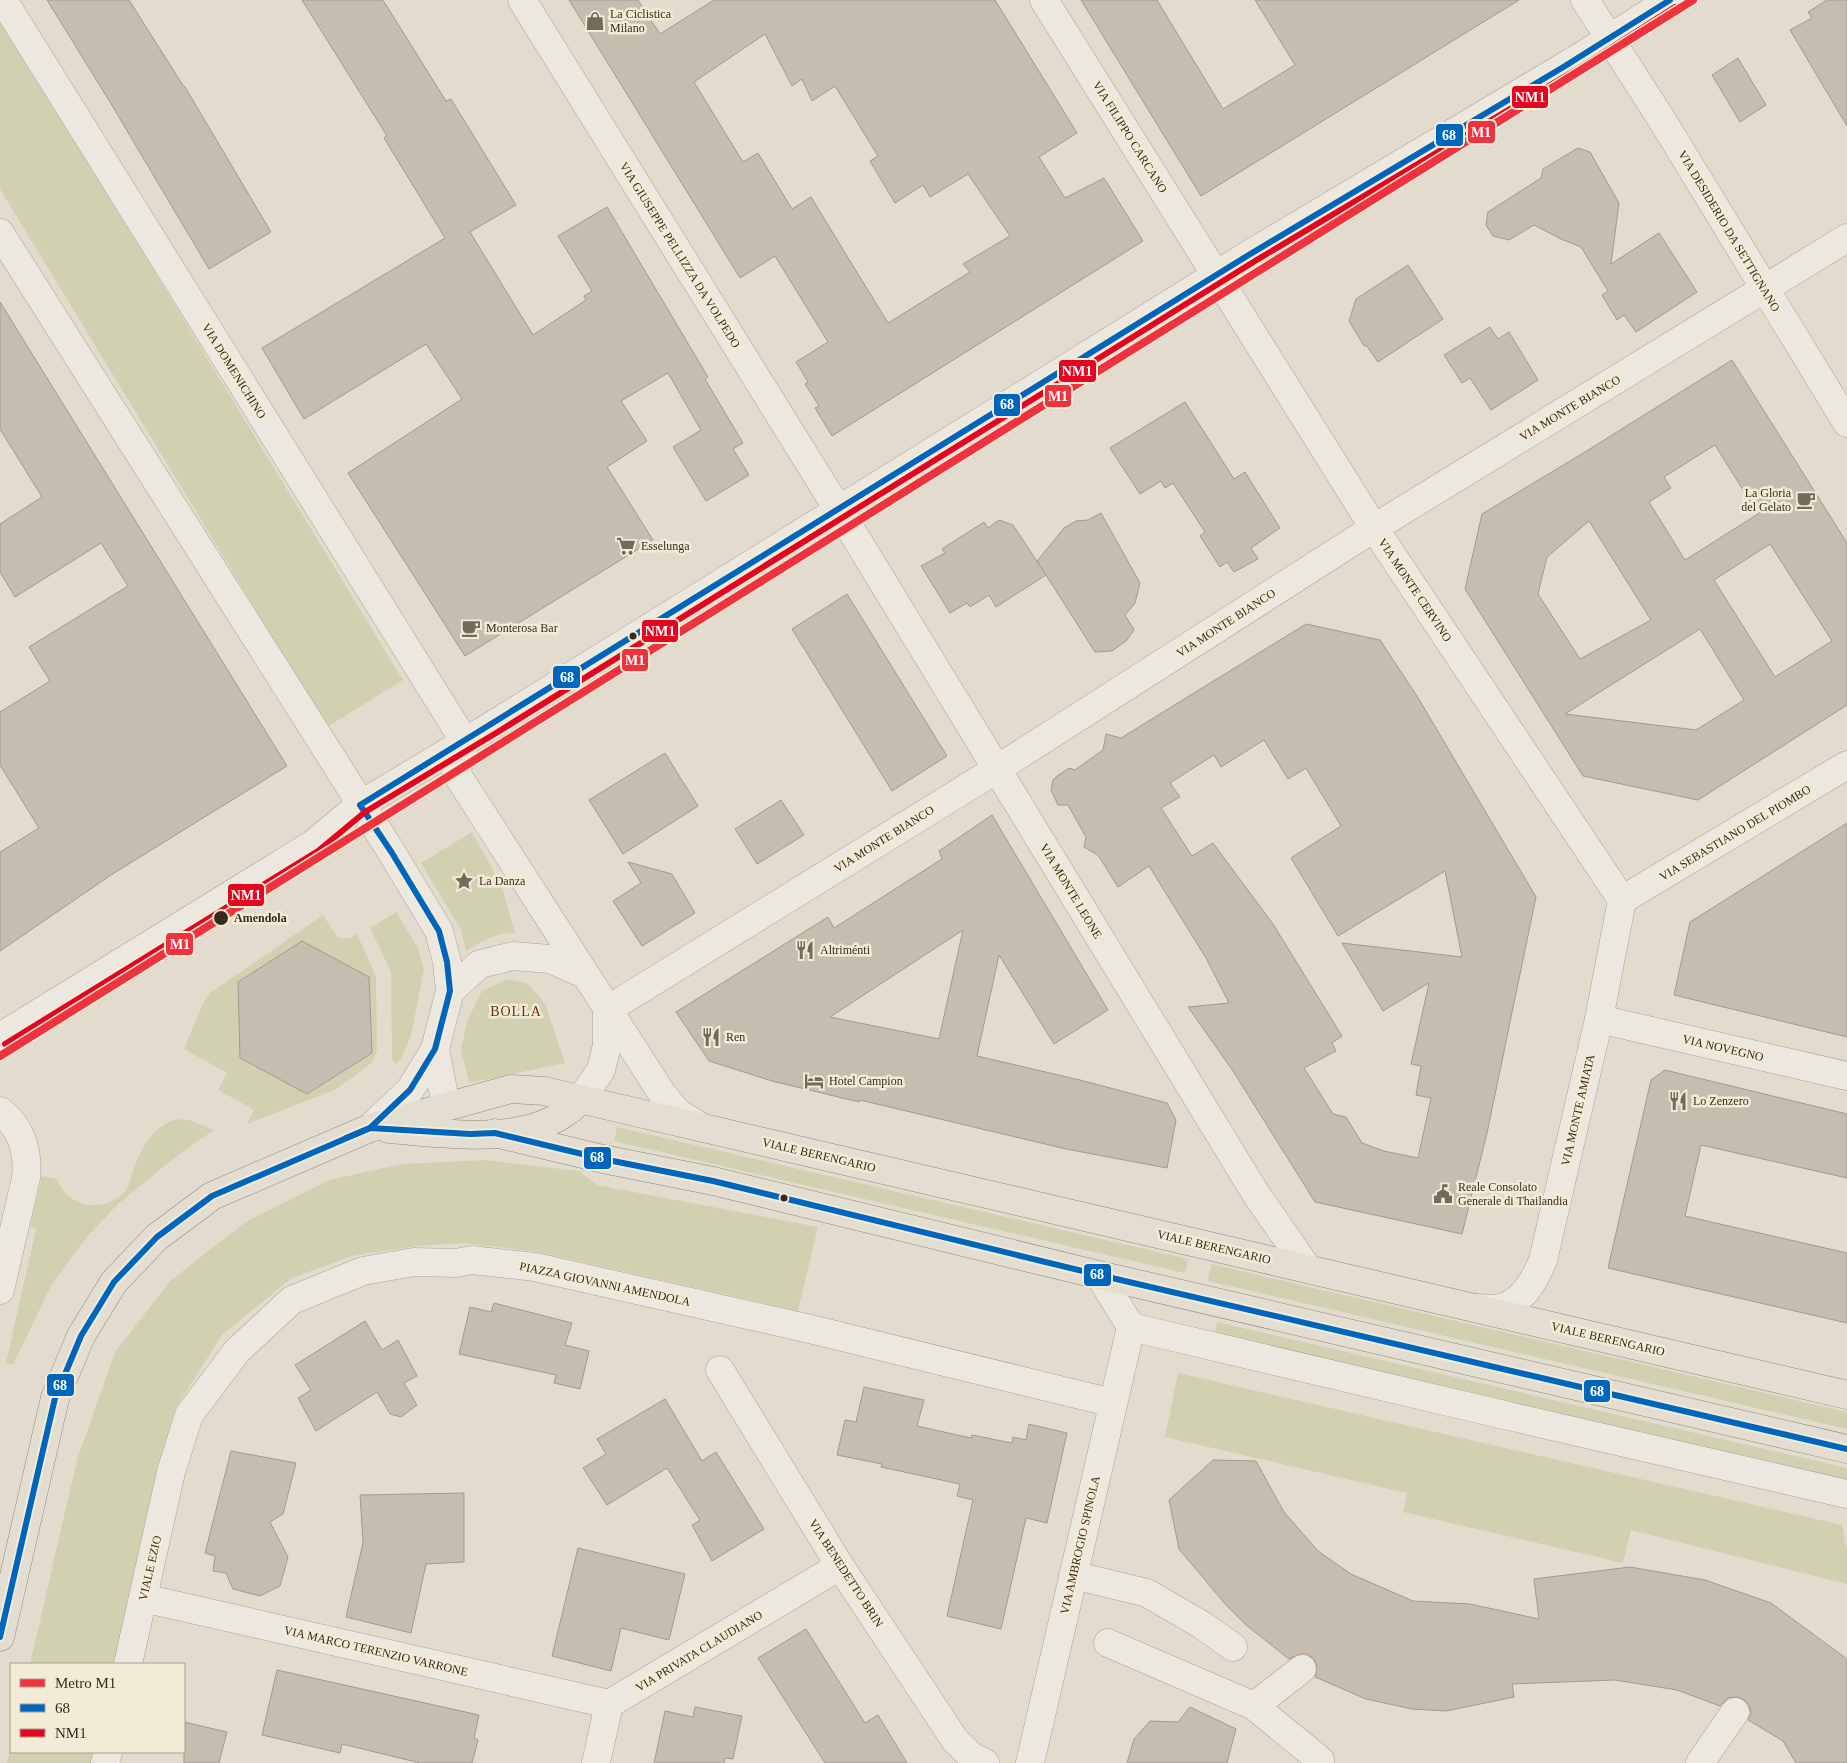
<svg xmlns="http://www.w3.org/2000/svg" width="1847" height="1763" font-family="Georgia,serif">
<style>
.green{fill:#d1d1b2;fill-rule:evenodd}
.building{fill:#c6bcaf;stroke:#a3998e;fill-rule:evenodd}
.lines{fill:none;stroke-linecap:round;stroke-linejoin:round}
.minor-casing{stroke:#a8a297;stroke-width:29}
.major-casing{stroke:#8e877e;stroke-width:29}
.minor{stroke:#ece8df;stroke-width:28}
.major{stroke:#e3ded1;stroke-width:28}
.bus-1-casing{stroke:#f3ebd5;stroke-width:10}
.bus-2-casing{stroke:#f3ebd5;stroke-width:10}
.bus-1{stroke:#0065bd;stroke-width:6}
.bus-2{stroke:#e40520;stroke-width:6}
.metro-1-casing{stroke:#f3ebd5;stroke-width:11}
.metro-1{stroke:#ee333e;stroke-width:8}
.bus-dot{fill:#372b20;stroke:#f3ebd5;stroke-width:2}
.labels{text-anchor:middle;stroke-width:5;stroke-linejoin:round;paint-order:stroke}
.poi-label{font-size:12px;fill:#372b20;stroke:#f3ebd5;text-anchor:start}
.street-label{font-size:12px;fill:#372b20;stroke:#f3ebd5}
.stop-label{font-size:12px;font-weight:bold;fill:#372b20;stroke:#f3ebd5;text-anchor:start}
.neighbourhood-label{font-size:14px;letter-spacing:1px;fill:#603022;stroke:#f3ebd5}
.line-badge{stroke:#f3ebd5;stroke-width:2}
.badge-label{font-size:14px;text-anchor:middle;font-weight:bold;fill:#fff}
</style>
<rect width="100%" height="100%" fill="#e3dcce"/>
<!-- green -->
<g class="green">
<polygon points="0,18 403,680 327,727 0,189"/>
<path d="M 472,832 L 502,887 L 515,933 C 493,933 483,941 466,951 L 461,930 L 421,863 Z"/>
<polygon points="396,912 418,948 424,969 411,1036 402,1057 396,1064 392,1060 391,972 370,928"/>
<path d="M 323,915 L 338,938 L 351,938 L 357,934 L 376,976 L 377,1049 L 373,1062 L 337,1089 L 247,1124 L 254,1110 L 218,1090 L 227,1073 L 184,1049 L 202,1005 L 210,993 ZM 302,941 L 372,1053 L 308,1094 L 240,1058 L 238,982 Z"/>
<polygon points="507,979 527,983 545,1003 565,1063 469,1083 461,1050 467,1021 482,991"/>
<path d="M 179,1119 L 189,1120 L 214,1130 L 177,1156 L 118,1204 L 86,1238 L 52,1284 L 13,1365 L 6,1363 L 36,1229 L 30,1227 L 42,1176 L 57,1179 C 68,1209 106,1214 126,1190 C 129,1186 130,1180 132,1175 C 140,1150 151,1125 179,1119 Z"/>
<polygon points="617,1127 1188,1259 1185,1273 614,1141"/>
<polygon points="485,1160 579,1171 597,1185 818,1227 798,1311 538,1252 464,1243 416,1246 352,1256 292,1278 222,1335 175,1409 155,1484 114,1664 30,1664 77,1460 115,1352 171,1280 247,1221 329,1180 402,1164"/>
<polygon points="1211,1264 1847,1412 1847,1429 1208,1281"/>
<polygon points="1217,1322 1847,1468 1847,1482 1215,1335"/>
<polygon points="1178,1373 1842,1525 1847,1550 1847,1584 1631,1530 1623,1563 1403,1512 1407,1493 1165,1437"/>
<polygon points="11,1745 11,1752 94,1752 91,1763 7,1763"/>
</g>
<!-- building -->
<g class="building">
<polygon points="47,0 129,0 184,87 185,87 271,232 209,269 110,102"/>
<polygon points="302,0 383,0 446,101 451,99 516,205 470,232 533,335 586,300 584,296 592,291 558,236 607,207 708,377 705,379 743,443 733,449 749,475 706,501 673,447 701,430 668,373 621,401 647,441 607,467 653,540 465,656 348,473 462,399 426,344 304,419 262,348 445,238 384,138 387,136"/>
<path d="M 569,0 L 638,0 L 660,34 L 714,0 L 995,0 L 1077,133 L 1039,157 L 1065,198 L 1104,178 L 1143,241 L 832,436 L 815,408 L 819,406 L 805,384 L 808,382 L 796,362 L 828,342 L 775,256 L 740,278 ZM 765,34 L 792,86 L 802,79 L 812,101 L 835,86 L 878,156 L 870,161 L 895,203 L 923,185 L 930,197 L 968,174 L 1010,236 L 963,264 L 970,272 L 888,323 L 811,197 L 792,209 L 758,153 L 743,162 L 694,82 Z"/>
<polygon points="1081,0 1157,0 1223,109 1295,65 1255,0 1519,0 1201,196"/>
<polygon points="1827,0 1847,0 1847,126 1790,30 1812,18 1808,12"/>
<polygon points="1738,58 1766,105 1740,122 1712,75"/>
<polygon points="1578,148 1590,152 1619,203 1611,264 1659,233 1697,292 1636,332 1624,315 1617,320 1602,295 1608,291 1581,247 1561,239 1534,225 1509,240 1493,236 1486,225 1488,212 1541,178 1543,169"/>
<polygon points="1408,265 1443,319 1378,362 1366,345 1364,346 1349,321 1356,299"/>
<polygon points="0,302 287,766 111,875 0,951 0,852 39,828 0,765 0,712 50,681 29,647 128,586 101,543 15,597 0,572 0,524 42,497 0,429"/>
<polygon points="1490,327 1498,339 1509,332 1538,380 1491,410 1470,378 1462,383 1444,355"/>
<path d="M 1732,360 L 1847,543 L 1847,705 L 1698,800 L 1583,776 L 1465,589 L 1482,514 L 1585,452 ZM 1715,445 L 1758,514 L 1685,560 L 1649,502 L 1671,488 L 1664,477 ZM 1589,521 L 1651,620 L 1580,659 L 1538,594 L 1547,557 ZM 1770,544 L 1832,641 L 1775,677 L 1714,580 ZM 1700,629 L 1744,700 L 1696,730 L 1565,714 Z"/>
<polygon points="1185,402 1234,479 1245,472 1280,528 1251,548 1258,559 1234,572 1227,562 1220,567 1200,536 1205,532 1173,483 1165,488 1161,481 1140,494 1110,448"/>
<polygon points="1101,513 1140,583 1135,603 1125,615 1134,630 1127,640 1112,651 1095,652 1037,561 1064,528 1076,521 1088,520"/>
<polygon points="999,520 1013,525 1046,575 996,607 989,595 970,607 967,603 950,613 921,566 945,553 942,549 984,522 988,528"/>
<polygon points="847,594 947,756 892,791 792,629"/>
<path d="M 1306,624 L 1380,640 L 1417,696 L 1536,897 L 1487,1133 L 1462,1234 L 1315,1202 L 1233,1071 L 1188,1007 L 1229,1003 L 1206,958 L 1149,866 L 1118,887 L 1098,855 L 1084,847 L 1086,837 L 1068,805 L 1058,805 L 1051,790 L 1053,780 L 1057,776 L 1069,768 L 1075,770 L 1103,750 L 1106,734 L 1121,738 ZM 1264,740 L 1288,779 L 1306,768 L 1341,826 L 1291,858 L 1338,936 L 1445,871 L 1462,957 L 1342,943 L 1383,1011 L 1429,983 L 1411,1064 L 1421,1066 L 1416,1095 L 1431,1098 L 1418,1158 L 1384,1151 L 1362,1143 L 1346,1117 L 1333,1114 L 1304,1068 L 1336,1051 L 1332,1043 L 1342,1036 L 1273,924 L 1213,843 L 1192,856 L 1161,808 L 1180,797 L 1170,783 L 1214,755 L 1221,767 Z"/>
<polygon points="665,753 698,806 623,854 589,800"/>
<polygon points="781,800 804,835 757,864 735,829"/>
<path d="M 992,815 L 1108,1010 L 1054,1044 L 999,955 L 977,1056 L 1080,1080 L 1167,1103 L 1176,1120 L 1167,1168 L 1066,1149 L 860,1100 L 859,1102 L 772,1081 L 709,1061 L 676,1012 L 828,917 L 834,928 L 942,859 L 939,851 ZM 963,930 L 939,1039 L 830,1017 Z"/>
<polygon points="1847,823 1847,1037 1674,995 1690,922"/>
<polygon points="628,862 672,874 695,913 642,946 613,901 641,883"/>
<polygon points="302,941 369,977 372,1053 307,1094 240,1058 238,982"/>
<polygon points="1665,1070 1847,1114 1847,1178 1701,1145 1685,1216 1847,1253 1847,1323 1608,1268 1651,1080"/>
<polygon points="494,1303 572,1323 565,1345 589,1351 580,1389 554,1383 556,1375 459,1354 470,1307 491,1312"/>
<polygon points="365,1321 382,1350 398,1340 417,1376 404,1383 417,1405 401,1417 390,1414 377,1392 316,1431 298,1398 311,1390 295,1365"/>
<polygon points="864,1387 924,1400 917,1426 971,1438 972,1435 1012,1443 1013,1437 1026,1440 1029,1424 1067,1433 1047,1523 1026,1518 1001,1629 947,1616 973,1500 957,1496 960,1484 881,1467 882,1464 837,1455 845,1420 856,1422"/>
<polygon points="665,1399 702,1461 716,1452 764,1529 712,1561 692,1525 700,1520 667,1468 607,1505 583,1468 606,1454 597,1439"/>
<polygon points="231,1451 296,1463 283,1514 270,1522 288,1557 280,1586 260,1596 233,1589 226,1573 213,1571 215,1556 205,1553"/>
<polygon points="1213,1460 1256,1461 1284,1512 1318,1551 1351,1574 1413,1601 1470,1604 1539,1619 1534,1579 1630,1567 1705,1580 1771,1603 1847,1659 1847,1763 1796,1763 1783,1741 1748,1720 1751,1713 1749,1705 1743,1699 1737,1697 1728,1698 1720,1706 1677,1690 1615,1680 1512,1684 1514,1697 1446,1711 1412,1709 1366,1699 1315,1677 1317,1667 1314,1659 1307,1654 1300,1654 1289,1659 1246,1625 1226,1605 1179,1549 1169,1500"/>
<polygon points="464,1493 464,1562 426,1564 411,1633 346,1617 363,1543 360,1495"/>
<polygon points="578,1548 685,1574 669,1640 621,1628 611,1671 552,1656"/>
<polygon points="806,1629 865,1723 878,1715 907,1763 825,1763 758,1658"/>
<polygon points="277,1670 479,1715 474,1738 478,1740 472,1763 420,1763 342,1744 340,1753 262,1735"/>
<polygon points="695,1707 742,1716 733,1759 725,1758 724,1763 654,1763 665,1711 693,1717"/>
<polygon points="1190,1707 1236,1729 1227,1763 1127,1763 1134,1739 1150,1721 1178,1722"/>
<polygon points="184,1722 227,1732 219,1763 184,1763"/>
</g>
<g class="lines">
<!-- minor casing -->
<g class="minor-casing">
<g id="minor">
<polyline points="3,0 465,742"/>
<polyline points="522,0 859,543 1256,1194 1308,1269"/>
<polyline points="1044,0 1374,528 1622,900"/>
<polyline points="1585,0 1662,120 1847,423"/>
<polyline points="0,233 392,853 439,931 447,962 450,991 435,1049 410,1090 370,1128"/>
<polyline points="465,742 456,773 663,1095 678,1113 701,1127"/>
<polyline points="1622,900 1847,765"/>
<polyline points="450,991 480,964 513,956 550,959 584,974"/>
<polyline points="607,1010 997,769 1374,528 1847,238"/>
<polyline points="1599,1019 1847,1076"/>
<polyline points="0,1037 313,844 360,805 496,723 1250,254 1580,57 1670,0"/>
<polyline points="435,1049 446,1106"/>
<polyline points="581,1099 601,1070 607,1045 607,1010"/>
<path d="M 0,1111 C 21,1126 29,1153 26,1178 L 0,1290"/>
<polyline points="1099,1275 1131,1327 1500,1414 1847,1494"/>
<path d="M 1477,1308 C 1484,1308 1493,1310 1500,1308 C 1522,1303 1535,1280 1543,1260 L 1599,1019 L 1622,900"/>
<polyline points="720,1370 840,1566 955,1740 971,1756 985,1763"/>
<polyline points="1073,1575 1147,1593 1202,1625 1233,1647"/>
<polyline points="143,1598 609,1704"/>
<polyline points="1108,1643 1254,1706 1320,1760 1320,1763"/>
<polyline points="128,1664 171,1472 189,1415 237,1351 292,1300 363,1271 414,1262 456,1263 472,1260 535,1267 806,1328 1113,1403"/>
<polyline points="1254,1706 1302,1669"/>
<polyline points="105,1763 108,1752"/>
<polyline points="596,1763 609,1704 840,1566"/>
<polyline points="1030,1763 1131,1327"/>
<polyline points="1700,1763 1735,1712"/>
</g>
</g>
<!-- major casing -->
<g class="major-casing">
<g id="major">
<path d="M 389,1129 C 443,1133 520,1146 566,1112 C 572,1109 576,1104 581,1099"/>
<polyline points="495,1133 603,1159 713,1181 1099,1275 1847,1449"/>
<polyline points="0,1637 55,1398 81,1336 114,1282 157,1237 212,1196 370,1128 511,1089 545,1091 1847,1395"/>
</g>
</g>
<!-- minor -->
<use href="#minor" class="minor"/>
<!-- major -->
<use href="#major" class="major"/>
<!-- bus-1 casing -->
<g class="bus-1-casing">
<g id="bus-1">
<polyline points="346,1138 370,1128 470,1134 495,1133 603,1159 713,1181 1099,1275 1847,1449"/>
<polyline points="0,1637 55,1398 81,1336 114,1282 157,1237 212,1196 370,1128 410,1090 435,1049 450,991 447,962 439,931 392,853 360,805 1247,256 1565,66 1670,0"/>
</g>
</g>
<!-- bus-2 casing -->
<g class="bus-2-casing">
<polyline id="bus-2" points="5,1044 318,851 365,812 501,730 1255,261 1584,65 1675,7"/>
</g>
<!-- bus-1 -->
<use href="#bus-1" class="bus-1"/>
<!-- bus-2 -->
<use href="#bus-2" class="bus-2"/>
<!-- metro-1 casing -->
<g class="metro-1-casing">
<polyline id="metro-1" points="0,1056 1693,0"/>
</g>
<!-- metro-1 -->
<use href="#metro-1" class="metro-1"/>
</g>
<!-- icons -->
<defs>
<g id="shop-bare" transform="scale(1.5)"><path d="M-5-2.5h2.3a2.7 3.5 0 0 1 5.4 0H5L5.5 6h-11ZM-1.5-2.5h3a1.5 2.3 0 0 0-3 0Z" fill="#73695d" stroke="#f3ebd5" stroke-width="2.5" paint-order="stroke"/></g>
<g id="cafe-bare" transform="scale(1.5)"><path d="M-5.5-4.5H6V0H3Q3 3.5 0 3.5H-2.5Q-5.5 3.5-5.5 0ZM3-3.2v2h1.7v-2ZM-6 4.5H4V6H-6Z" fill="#73695d" stroke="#f3ebd5" stroke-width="2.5" paint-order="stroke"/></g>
<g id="supermarket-bare" transform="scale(1.5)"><path d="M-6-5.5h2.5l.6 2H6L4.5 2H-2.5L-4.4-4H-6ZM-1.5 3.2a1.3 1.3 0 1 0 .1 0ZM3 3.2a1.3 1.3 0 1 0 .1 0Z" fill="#73695d" stroke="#f3ebd5" stroke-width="2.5" paint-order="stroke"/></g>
<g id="sight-bare" transform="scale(1.5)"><path d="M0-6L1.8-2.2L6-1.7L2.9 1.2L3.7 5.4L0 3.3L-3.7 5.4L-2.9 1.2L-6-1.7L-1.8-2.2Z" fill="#73695d" stroke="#f3ebd5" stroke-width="2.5" paint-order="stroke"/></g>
<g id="restaurant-bare" transform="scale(1.5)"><path d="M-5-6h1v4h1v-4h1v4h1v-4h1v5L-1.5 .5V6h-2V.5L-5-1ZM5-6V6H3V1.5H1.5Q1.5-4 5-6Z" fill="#73695d" stroke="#f3ebd5" stroke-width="2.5" paint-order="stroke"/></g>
<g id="hotel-bare" transform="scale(1.5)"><path d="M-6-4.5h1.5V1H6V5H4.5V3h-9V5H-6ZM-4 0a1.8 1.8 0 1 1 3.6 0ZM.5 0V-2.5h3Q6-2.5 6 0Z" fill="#73695d" stroke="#f3ebd5" stroke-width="2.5" paint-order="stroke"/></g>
<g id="civic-bare" transform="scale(1.5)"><path d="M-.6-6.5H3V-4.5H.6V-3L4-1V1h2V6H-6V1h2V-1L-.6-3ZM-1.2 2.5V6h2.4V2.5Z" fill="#73695d" stroke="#f3ebd5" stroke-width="2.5" paint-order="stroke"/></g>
</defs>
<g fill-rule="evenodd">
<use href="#shop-bare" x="595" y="21"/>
<use href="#cafe-bare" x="1806" y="500"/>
<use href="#supermarket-bare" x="626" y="546"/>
<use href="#cafe-bare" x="471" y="628"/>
<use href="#sight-bare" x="464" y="881"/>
<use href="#restaurant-bare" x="805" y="950"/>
<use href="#restaurant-bare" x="711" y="1037"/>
<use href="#hotel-bare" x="814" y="1081"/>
<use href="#restaurant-bare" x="1678" y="1101"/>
<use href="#civic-bare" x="1443" y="1194"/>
</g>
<!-- markers -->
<g class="bus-dot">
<circle cx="633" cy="636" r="4.5"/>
<circle cx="221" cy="918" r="8"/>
<circle cx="784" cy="1198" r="4.5"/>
</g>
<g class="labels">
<!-- poi labels -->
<g class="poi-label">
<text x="610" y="18">La Ciclistica<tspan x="610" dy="14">Milano</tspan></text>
<text x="1791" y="497" text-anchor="end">La Gloria<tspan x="1791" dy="14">del Gelato</tspan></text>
<text x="641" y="550">Esselunga</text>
<text x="486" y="632">Monterosa Bar</text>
<text x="479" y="885">La Danza</text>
<text x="820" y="954">Altriménti</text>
<text x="726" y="1041">Ren</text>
<text x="829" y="1085">Hotel Campion</text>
<text x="1693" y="1105">Lo Zenzero</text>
<text x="1458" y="1191">Reale Consolato<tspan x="1458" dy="14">Generale di Thailandia</tspan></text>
</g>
<!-- street labels -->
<g class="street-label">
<text transform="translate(1130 137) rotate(58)" y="4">VIA FILIPPO CARCANO</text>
<text transform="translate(1729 231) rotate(59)" y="4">VIA DESIDERIO DA SETTIGNANO</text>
<text transform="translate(680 255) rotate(58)" y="4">VIA GIUSEPPE PELLIZZA DA VOLPEDO</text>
<text transform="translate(234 371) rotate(58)" y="4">VIA DOMENICHINO</text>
<text transform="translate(1570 408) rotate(-31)" y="4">VIA MONTE BIANCO</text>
<text transform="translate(1415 590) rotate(56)" y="4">VIA MONTE CERVINO</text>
<text transform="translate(1226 623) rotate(-33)" y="4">VIA MONTE BIANCO</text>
<text transform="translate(1735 833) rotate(-31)" y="4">VIA SEBASTIANO DEL PIOMBO</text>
<text transform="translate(884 839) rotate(-32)" y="4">VIA MONTE BIANCO</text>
<text transform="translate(1071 891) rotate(59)" y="4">VIA MONTE LEONE</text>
<text transform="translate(1723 1048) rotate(13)" y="4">VIA NOVEGNO</text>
<text transform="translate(1578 1110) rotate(-77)" y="4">VIA MONTE AMIATA</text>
<text transform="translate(819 1155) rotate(13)" y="4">VIALE BERENGARIO</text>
<text transform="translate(1214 1247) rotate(13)" y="4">VIALE BERENGARIO</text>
<text transform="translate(605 1284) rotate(12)" y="4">PIAZZA GIOVANNI AMENDOLA</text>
<text transform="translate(1608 1339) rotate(13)" y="4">VIALE BERENGARIO</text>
<text transform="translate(1080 1545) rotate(-77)" y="4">VIA AMBROGIO SPINOLA</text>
<text transform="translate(150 1568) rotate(-77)" y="4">VIALE EZIO</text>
<text transform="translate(846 1573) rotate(57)" y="4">VIA BENEDETTO BRIN</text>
<text transform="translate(376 1651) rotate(13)" y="4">VIA MARCO TERENZIO VARRONE</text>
<text transform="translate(699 1651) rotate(-31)" y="4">VIA PRIVATA CLAUDIANO</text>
</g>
<!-- stop labels -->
<g class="stop-label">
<text x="234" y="922">Amendola</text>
</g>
<!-- neighbourhood labels -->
<g class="neighbourhood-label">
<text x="516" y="1016">BOLLA</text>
</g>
</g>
<g class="line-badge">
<rect x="1511" y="85" width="38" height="24" rx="5" fill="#e40520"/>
<rect x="1467" y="120" width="29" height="24" rx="5" fill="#ee333e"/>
<rect x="1435" y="123" width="29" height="24" rx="5" fill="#0065bd"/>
<rect x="1058" y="359" width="39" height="24" rx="5" fill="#e40520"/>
<rect x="1044" y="384" width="28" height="24" rx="5" fill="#ee333e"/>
<rect x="993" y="393" width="28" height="24" rx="5" fill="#0065bd"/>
<rect x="641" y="619" width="38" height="24" rx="5" fill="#e40520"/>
<rect x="621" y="648" width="28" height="24" rx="5" fill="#ee333e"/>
<rect x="552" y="665" width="29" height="24" rx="5" fill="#0065bd"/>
<rect x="227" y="883" width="38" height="24" rx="5" fill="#e40520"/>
<rect x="165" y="932" width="29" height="24" rx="5" fill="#ee333e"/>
<rect x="583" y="1146" width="29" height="24" rx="5" fill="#0065bd"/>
<rect x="1083" y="1263" width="29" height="24" rx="5" fill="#0065bd"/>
<rect x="46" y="1373" width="29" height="24" rx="5" fill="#0065bd"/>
<rect x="1583" y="1379" width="28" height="24" rx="5" fill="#0065bd"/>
</g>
<g class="badge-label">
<text x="1530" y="102">NM1</text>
<text x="1481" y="137">M1</text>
<text x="1449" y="140">68</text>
<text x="1077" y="376">NM1</text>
<text x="1058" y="401">M1</text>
<text x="1007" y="409">68</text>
<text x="660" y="636">NM1</text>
<text x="635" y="665">M1</text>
<text x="567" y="682">68</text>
<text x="246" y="900">NM1</text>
<text x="180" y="949">M1</text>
<text x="597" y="1162">68</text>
<text x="1097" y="1279">68</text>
<text x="60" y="1390">68</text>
<text x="1597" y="1396">68</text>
</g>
<!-- legend -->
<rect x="10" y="1663" width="175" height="90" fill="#f3ebd5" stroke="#a89e8d"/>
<rect x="20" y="1679" width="25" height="8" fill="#ee333e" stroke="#a89e8d"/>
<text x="55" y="1688" font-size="15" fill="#372b20">Metro M1</text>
<rect x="20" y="1704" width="25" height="8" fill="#0065bd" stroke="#a89e8d"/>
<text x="55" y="1713" font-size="15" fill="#372b20">68</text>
<rect x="20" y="1729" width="25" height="8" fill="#e40520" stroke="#a89e8d"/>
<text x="55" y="1738" font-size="15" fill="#372b20">NM1</text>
</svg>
